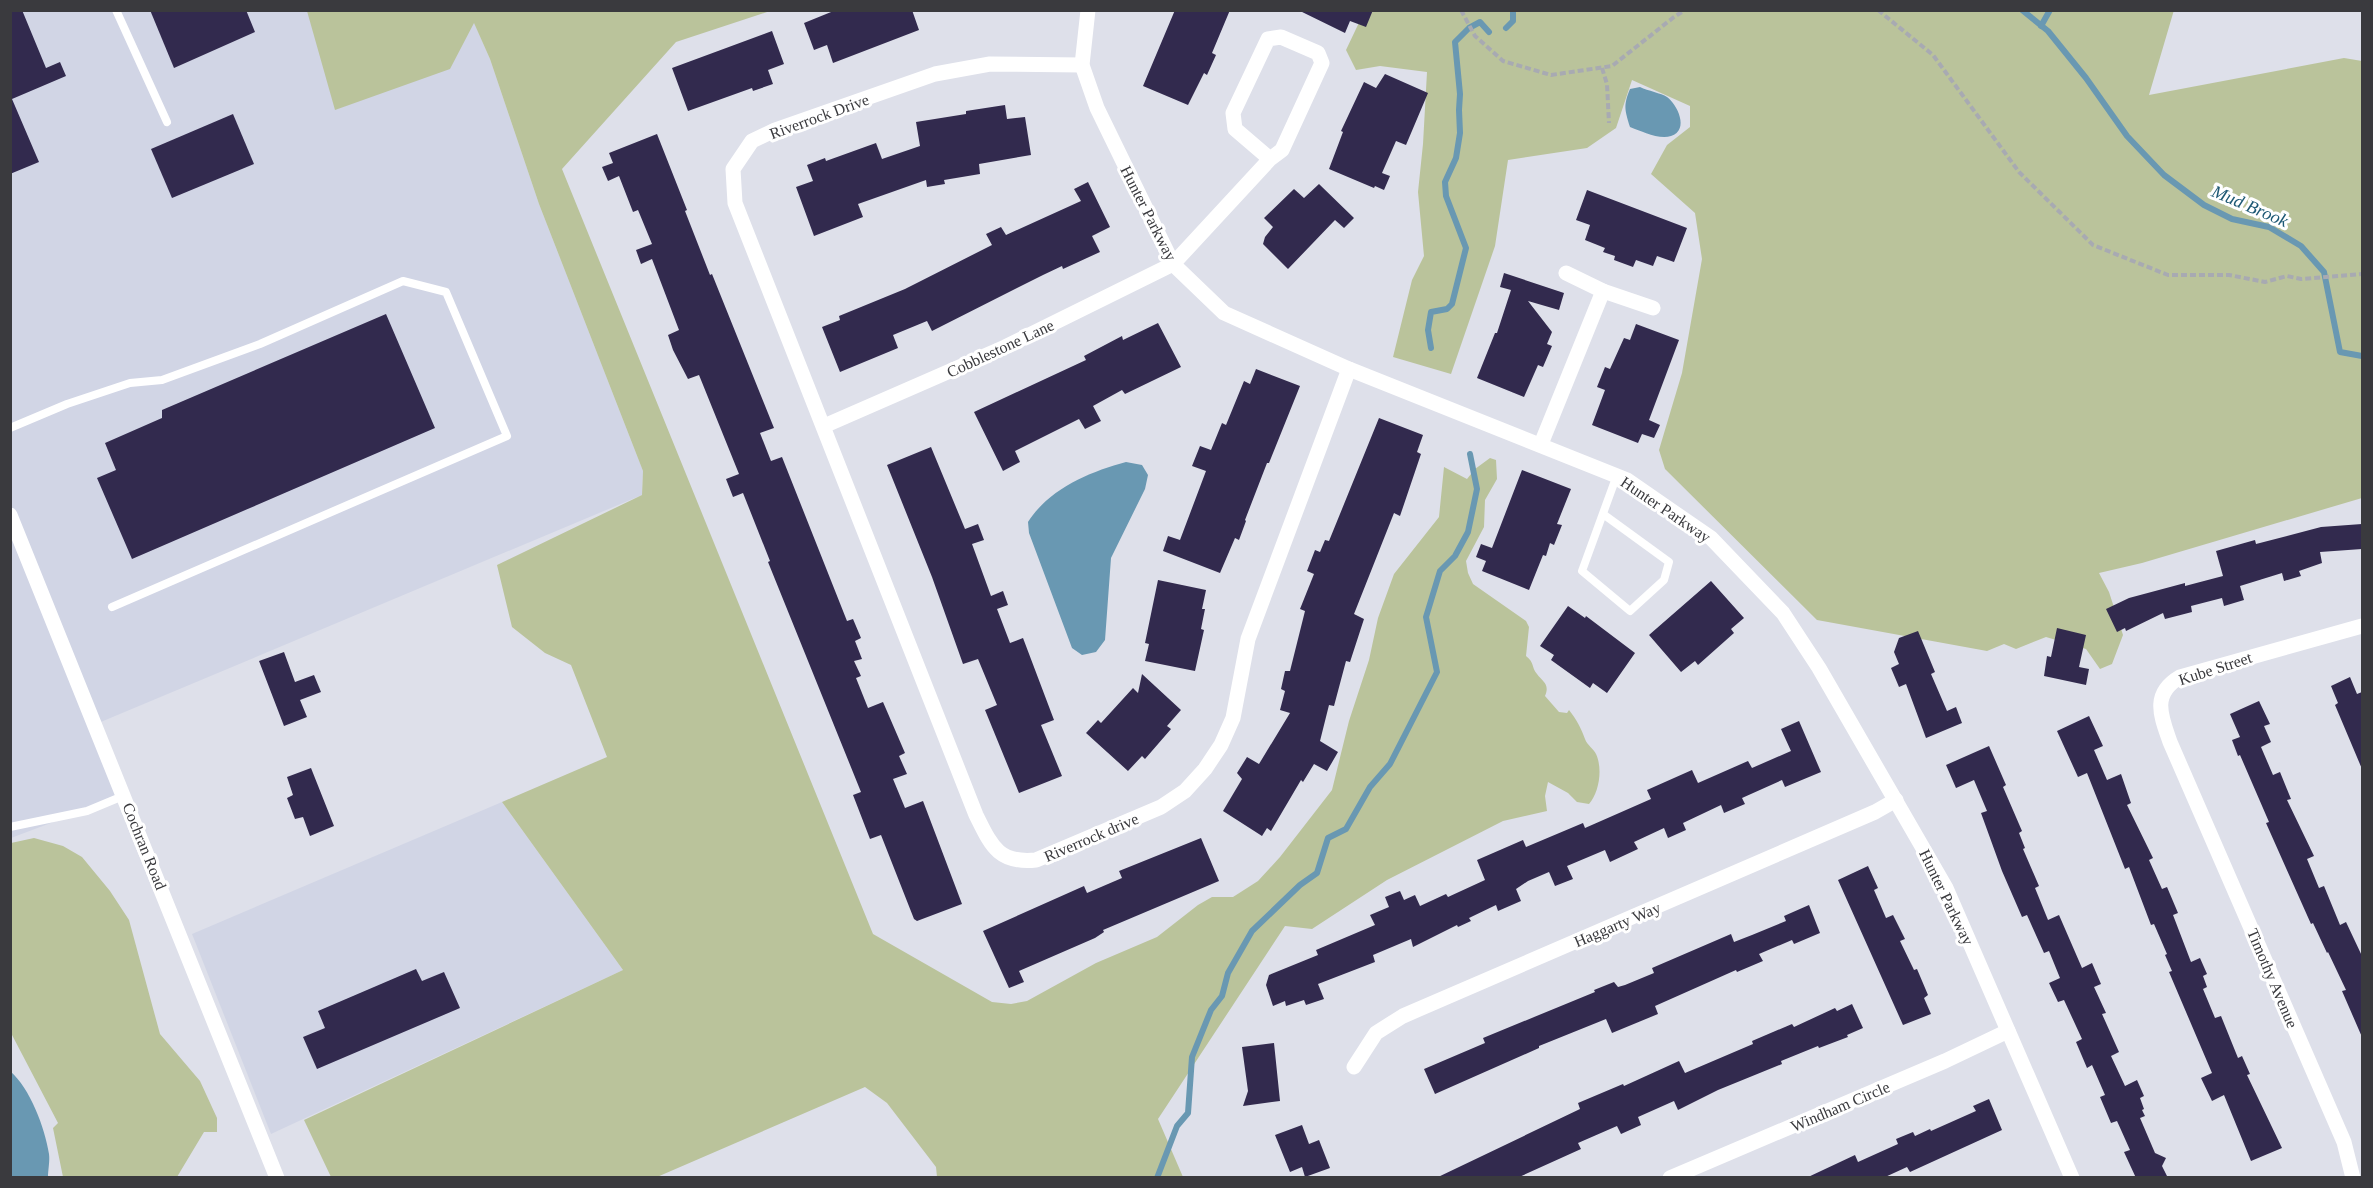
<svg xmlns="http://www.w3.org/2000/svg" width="2373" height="1188" font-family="Georgia,serif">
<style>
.built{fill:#d1d5e5}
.green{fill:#bac39b}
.water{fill:#6998b2}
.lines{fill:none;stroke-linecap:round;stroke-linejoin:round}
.stream{stroke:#6998b2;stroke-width:6}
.building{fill:#322a4e}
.path{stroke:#a8aab2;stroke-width:4;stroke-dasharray:6 3;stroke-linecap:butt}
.lane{stroke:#fff;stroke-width:8}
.street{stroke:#fff;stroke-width:15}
.labels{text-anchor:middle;stroke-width:6;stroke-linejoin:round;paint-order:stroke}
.street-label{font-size:16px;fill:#3a3a3e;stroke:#fff}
.water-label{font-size:18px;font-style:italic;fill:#1e5975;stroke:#fff}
</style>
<rect width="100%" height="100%" fill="#dee0ea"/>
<!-- built -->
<g class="built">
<polygon points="11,11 469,11 490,59 539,204 643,471 642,495 96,724 125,795 11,838"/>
<polygon points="502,802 623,970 271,1134 192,934"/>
</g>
<!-- green -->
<g class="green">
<polygon points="1365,10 2174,10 2149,95 2344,58 2362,61 2362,498 2142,563 2099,573 2109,592 2123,635 2112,664 2100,669 2086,649 2046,637 2016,649 2004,644 1987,651 1817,620 1665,469 1659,450 1682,373 1702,259 1695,213 1651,174 1667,145 1690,127 1690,106 1632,80 1616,128 1587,148 1508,160 1495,246 1451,374 1393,357 1412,280 1424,256 1418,192 1423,144 1427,72 1380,66 1356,70 1346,50"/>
<path d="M 307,11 L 770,11 L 676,42 L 562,169 L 873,934 L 992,1002 L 1011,1004 L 1027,1001 L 1096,963 L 1157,937 L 1198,905 L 1212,897 L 1233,897 L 1258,881 L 1280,857 L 1332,790 L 1349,721 L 1369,660 L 1378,618 L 1394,574 L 1439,517 L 1444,467 L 1467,479 L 1475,469 L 1490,458 L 1496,460 L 1497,479 L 1485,500 L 1484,527 L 1466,561 L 1468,573 L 1473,584 L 1526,621 L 1529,627 L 1526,656 C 1535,663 1531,667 1537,674 C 1543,682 1550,684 1545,696 L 1559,712 L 1567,713 L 1569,710 C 1577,720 1581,728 1585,739 C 1587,745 1594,749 1596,754 C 1603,769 1599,793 1589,804 L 1577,802 L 1568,793 L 1548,782 L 1545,796 L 1547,811 L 1503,821 L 1387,880 L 1312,929 L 1285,926 L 1158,1119 L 1183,1177 L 937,1177 L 936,1167 L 887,1103 L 865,1087 L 657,1177 L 331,1177 L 304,1120 L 623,970 L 502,802 L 607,757 L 571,665 L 545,653 L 512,627 L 497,565 L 642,495 L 643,471 L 539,204 L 490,59 L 474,23 L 450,69 L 335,110 Z"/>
<polygon points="34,838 63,846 82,857 110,891 129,920 160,1034 200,1081 217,1118 217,1132 204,1132 177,1177 63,1177 53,1128 58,1123 11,1033 11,843"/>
</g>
<!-- water -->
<g class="water">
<path d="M 1640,87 C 1648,91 1661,93 1667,97 C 1677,104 1690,130 1671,136 C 1659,140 1641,131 1630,127 C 1625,110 1623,106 1630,89 Z"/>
<path d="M 1126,462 L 1142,465 L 1148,475 L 1145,489 L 1111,558 L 1105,640 L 1096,652 L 1082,655 L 1072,648 L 1029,533 L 1028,522 C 1049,489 1089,472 1126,462 Z"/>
<path d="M 10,1071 C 30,1088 45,1128 49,1154 C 50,1161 48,1170 48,1177 L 11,1177 Z"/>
</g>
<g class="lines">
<!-- stream -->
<g class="stream">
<polyline points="2022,10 2048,31 2086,78 2127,136 2164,175 2204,205 2232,219 2269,227 2301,246 2324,272 2340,352 2362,356"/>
<polyline points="2041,26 2050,10"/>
<polyline points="1506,28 1513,21 1513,10"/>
<polyline points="1431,348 1428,330 1431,312 1447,309 1452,304 1466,248 1446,196 1445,182 1456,158 1460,133 1459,110 1460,94 1455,42 1469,28 1480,22 1489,32"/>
<polyline points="1157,1178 1177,1126 1188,1113 1192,1057 1211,1010 1222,996 1228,973 1252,931 1300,885 1317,873 1328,838 1346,829 1370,787 1390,764 1437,672 1426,617 1440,571 1455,556 1468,532 1477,489 1470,454"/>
</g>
</g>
<!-- building -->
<g class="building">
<polygon points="10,10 22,10 46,68 60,62 66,76 12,99 39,162 10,174"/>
<polygon points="150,10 246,10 255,32 174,68"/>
<polygon points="836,10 912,10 919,30 833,63 827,45 814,50 804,23"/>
<polygon points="1175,10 1230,10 1212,53 1216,55 1207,75 1204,73 1188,105 1143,86"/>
<polygon points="1298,10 1373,10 1366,27 1350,21 1345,33"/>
<polygon points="772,31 784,64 768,70 773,84 753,91 752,88 688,111 672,68"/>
<polygon points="1385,74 1428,93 1406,145 1396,141 1382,173 1390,176 1384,190 1375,186 1374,188 1329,169 1343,132 1341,131 1364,82 1376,88"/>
<polygon points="1005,105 1007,119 1025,117 1031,155 979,164 980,174 944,180 945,184 927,187 926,180 858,204 863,217 814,236 796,187 813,181 807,165 825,158 826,161 876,143 882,159 920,146 916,122 966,114 966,111"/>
<polygon points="233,114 254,164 172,198 151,149"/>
<polygon points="657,134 687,210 685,211 710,275 712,274 774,428 760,433 771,461 782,457 847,621 853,619 861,638 855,641 862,659 854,661 861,676 856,678 868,708 883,702 905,753 899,756 907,774 893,779 905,808 923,801 962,904 917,921 914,919 881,835 870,839 853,795 861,792 768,562 770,561 743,493 733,497 726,479 739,474 699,375 688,379 673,350 668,335 679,330 652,259 641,264 636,250 652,244 638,210 633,212 619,176 608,181 602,167 613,163 609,153"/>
<polygon points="1088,182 1110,227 1092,236 1100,252 1063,269 1062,266 1043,275 932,331 927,321 893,335 898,348 840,372 822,327 840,320 839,316 905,289 992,245 986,234 1001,227 1006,235 1081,201 1074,189"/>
<polygon points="1319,184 1354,218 1344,228 1335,220 1288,269 1263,244 1265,237 1273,227 1264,218 1294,189 1304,198"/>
<polygon points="1587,190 1687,228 1674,262 1657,256 1653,266 1636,260 1633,267 1614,260 1615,256 1603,252 1605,248 1585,240 1590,225 1576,220"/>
<polygon points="1504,273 1564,293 1559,310 1528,301 1552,332 1547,344 1552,346 1543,367 1538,365 1524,397 1477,378 1495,333 1497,333 1511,290 1500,287"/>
<polygon points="386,314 435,428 132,559 97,478 116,470 105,443 162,418 162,410"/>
<polygon points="1158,323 1181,367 1125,394 1122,390 1093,406 1101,421 1085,429 1079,419 1015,451 1020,462 1003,471 974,412 1086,360 1084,356 1122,336 1123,340"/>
<polygon points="1636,324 1679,340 1649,420 1660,425 1654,438 1642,434 1638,443 1592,425 1605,390 1597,387 1605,367 1610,369 1624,338 1630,340"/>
<polygon points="1256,369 1300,386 1269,463 1267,463 1245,520 1246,521 1239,540 1235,538 1220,573 1163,551 1168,536 1180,540 1206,471 1192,466 1200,446 1211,450 1222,423 1226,425 1244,381 1250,384"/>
<polygon points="1379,418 1423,435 1417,452 1421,454 1400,516 1394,513 1354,614 1364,619 1350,662 1346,661 1334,706 1329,705 1320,741 1338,752 1327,771 1314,764 1303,782 1301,780 1271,831 1267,828 1262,836 1223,811 1242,779 1237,773 1247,757 1259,764 1290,713 1280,710 1285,691 1281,689 1285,671 1290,671 1305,611 1300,609 1314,574 1307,571 1315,550 1320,552 1325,540 1329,541"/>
<polygon points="931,447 965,529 978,524 984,540 972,544 991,596 1003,591 1008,605 997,609 1010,643 1023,638 1054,720 1041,725 1062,776 1019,793 985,710 997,705 978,659 963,664 932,577 887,465"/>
<polygon points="1522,470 1571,489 1557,524 1562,525 1554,545 1550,543 1546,556 1543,555 1529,590 1482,571 1486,561 1476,557 1481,544 1492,548"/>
<polygon points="2362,524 2362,549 2320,552 2322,563 2299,571 2301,576 2284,581 2282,573 2240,586 2244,600 2224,606 2222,598 2191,606 2192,612 2165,619 2163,613 2126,631 2125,628 2117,632 2106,609 2129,598 2185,583 2185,586 2223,576 2216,551 2255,540 2256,544 2321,527"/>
<polygon points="1158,580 1206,590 1202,609 1205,609 1201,629 1204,630 1195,671 1145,661 1149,644 1145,643"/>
<polygon points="1711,581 1744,618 1731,629 1734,633 1698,665 1695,661 1681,672 1649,635"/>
<polygon points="1568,606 1585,618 1586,616 1635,653 1607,693 1593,683 1590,688 1551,660 1554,655 1540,646"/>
<polygon points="2057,628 2086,635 2079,667 2089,669 2086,685 2044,676 2047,656 2051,657"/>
<polygon points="1918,631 1935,672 1931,674 1947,711 1956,707 1962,723 1926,738 1906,684 1899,687 1891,668 1899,664 1894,652 1899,638"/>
<polygon points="284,652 295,682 314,675 321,692 300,700 307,717 284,726 259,661"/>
<polygon points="1142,674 1181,710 1167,726 1171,729 1145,759 1142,756 1128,771 1086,733 1098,720 1101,723 1133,688 1138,693"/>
<polygon points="2350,677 2357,694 2362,692 2362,769 2335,705 2338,703 2331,686"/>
<polygon points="2259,701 2270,724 2264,726 2271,742 2261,747 2273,775 2280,772 2291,799 2287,800 2314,856 2307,859 2319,888 2324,886 2340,925 2346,922 2362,956 2362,1037 2342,991 2346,990 2328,952 2327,953 2313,923 2311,924 2266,823 2269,822 2240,755 2238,756 2232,740 2240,737 2230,714"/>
<polygon points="2089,716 2103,746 2094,750 2107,780 2121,774 2131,803 2127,805 2153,858 2149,860 2162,889 2167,887 2178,913 2173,915 2191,962 2200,958 2207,974 2203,976 2207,987 2203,989 2215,1018 2221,1016 2238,1058 2242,1056 2250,1074 2247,1075 2282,1148 2251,1161 2224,1095 2212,1101 2201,1078 2212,1073 2169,972 2172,971 2165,955 2167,954 2154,924 2151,925 2129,867 2125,869 2087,773 2078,777 2057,731"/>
<polygon points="1799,721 1821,772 1785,787 1782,780 1742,798 1745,804 1724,813 1721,805 1683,823 1686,830 1668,838 1664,828 1634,842 1638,849 1610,862 1605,850 1567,866 1573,879 1555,886 1549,872 1528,881 1516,889 1521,901 1498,911 1496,905 1469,918 1471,921 1458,927 1457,925 1413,947 1411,939 1373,955 1375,962 1318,984 1324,999 1306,1005 1304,1000 1286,1006 1285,1001 1273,1006 1266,985 1269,975 1318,955 1316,950 1375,925 1370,915 1389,907 1385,897 1400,891 1404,900 1415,895 1420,906 1446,894 1448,897 1485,880 1477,860 1523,840 1526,847 1583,823 1585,828 1651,799 1647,790 1692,770 1698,783 1748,761 1752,768 1791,751 1781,729"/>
<polygon points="1989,746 2006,785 2003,787 2022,831 2019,833 2025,848 2023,849 2039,886 2035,888 2048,920 2059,915 2082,968 2092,963 2101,984 2094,987 2106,1013 2102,1014 2119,1052 2111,1056 2125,1086 2137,1080 2144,1096 2140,1098 2144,1109 2142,1110 2145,1116 2140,1118 2155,1153 2166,1158 2162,1166 2168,1178 2136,1178 2124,1152 2130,1150 2117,1121 2111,1123 2100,1097 2105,1095 2092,1065 2087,1068 2076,1042 2082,1039 2064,1000 2058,1002 2049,983 2060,978 2049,951 2044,953 2027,915 2022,917 2002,871 1981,813 1987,811 1974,780 1956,788 1946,765"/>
<polygon points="311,768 334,826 310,836 303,817 295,819 287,798 293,795 287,777"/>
<polygon points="1201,838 1219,881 1103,930 1104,932 1095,938 1019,971 1024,982 1009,988 983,931 1084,886 1087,893 1122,878 1119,871"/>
<polygon points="1868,866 1878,888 1874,890 1886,918 1893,915 1905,939 1900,941 1914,970 1917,969 1928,995 1924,998 1931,1014 1903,1025 1838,880"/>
<polygon points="1809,905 1820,933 1794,944 1792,940 1759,954 1763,961 1737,972 1736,970 1655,1006 1658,1014 1612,1033 1606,1019 1539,1046 1539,1048 1435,1094 1424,1069 1485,1043 1483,1038 1595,992 1594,990 1614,982 1618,987 1625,985 1654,973 1652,968 1731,934 1734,942 1752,935 1786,921 1784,916"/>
<polygon points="416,969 422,981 444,972 460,1008 317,1069 303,1037 325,1028 318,1011"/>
<polygon points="1852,1004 1863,1028 1847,1035 1848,1037 1819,1048 1818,1046 1781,1061 1782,1064 1718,1090 1678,1110 1674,1101 1638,1117 1641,1125 1621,1134 1617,1126 1578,1143 1581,1149 1517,1178 1436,1178 1580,1109 1578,1103 1623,1084 1624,1086 1679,1061 1685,1073 1753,1044 1752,1041 1792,1024 1794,1027 1835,1008 1837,1011"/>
<polygon points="1274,1043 1280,1101 1243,1106 1248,1091 1242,1047"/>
<polygon points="1989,1099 2002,1130 1910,1172 1907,1167 1883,1178 1806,1178 1855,1155 1858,1162 1898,1144 1896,1139 1913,1132 1915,1136 1930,1129 1931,1131 1976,1111 1973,1106"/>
<polygon points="1302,1125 1309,1144 1319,1140 1330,1168 1305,1177 1302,1167 1290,1172 1275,1135"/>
</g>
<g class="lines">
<!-- path -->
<g class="path">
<polyline points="1461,10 1475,36 1503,61 1551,75 1612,66 1674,17 1685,10"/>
<polyline points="1878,10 1933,55 2019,172 2093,245 2168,275 2229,275 2265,282 2287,276 2301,279 2362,274"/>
<polyline points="1602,68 1607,84 1609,123"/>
</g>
<!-- lane -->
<g class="lane">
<polyline points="116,10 167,122"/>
<polyline points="10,428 67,404 130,383 162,380 260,344 403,281 446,292 507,436 112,607"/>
<polyline points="1603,514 1669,562 1664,580 1630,611 1582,571 1617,475"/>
<polyline points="10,827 87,811 123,796"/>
</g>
<!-- street -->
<g class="street">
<polyline points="1088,10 1082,65 1097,108 1173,264 1224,313 1349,369 1627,480 1711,538 1783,613 1819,668 1946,888 2072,1178"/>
<path d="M 1082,65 L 990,64 L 935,74 L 775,130 L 752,141 L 733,169 L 735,203 L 976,815 C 991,845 998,864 1036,860 L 1161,807 L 1185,791 L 1205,769 L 1221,745 L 1233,718 L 1248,639 L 1349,369"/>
<polyline points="1603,291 1653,308"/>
<polyline points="824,426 1005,347 1173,264 1270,159 1282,150 1322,63 1318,53 1281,37 1268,39 1233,113 1235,129 1270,159"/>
<polyline points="1541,444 1603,291 1566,273"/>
<polyline points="10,515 277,1178"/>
<polyline points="1354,1067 1376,1033 1403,1016 1875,812 1896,800"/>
<polyline points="1670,1178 1945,1061 2008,1031"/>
<path d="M 2353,1178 L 2344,1142 L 2170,742 C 2161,716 2151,694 2180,677 L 2362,626"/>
</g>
</g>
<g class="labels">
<!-- street labels -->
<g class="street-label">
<text transform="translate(819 116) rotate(-20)" y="6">Riverrock Drive</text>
<text transform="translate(1149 213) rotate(63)" y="6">Hunter Parkway</text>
<text transform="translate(1000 348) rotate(-25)" y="6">Cobblestone Lane</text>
<text transform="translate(1666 509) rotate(34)" y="6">Hunter Parkway</text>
<text transform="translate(2215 668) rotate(-18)" y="6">Kube Street</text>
<text transform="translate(1091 837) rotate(-23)" y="6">Riverrock drive</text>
<text transform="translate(145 846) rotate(68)" y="6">Cochran Road</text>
<text transform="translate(1947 897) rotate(64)" y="6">Hunter Parkway</text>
<text transform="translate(1617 924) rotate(-23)" y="6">Haggarty Way</text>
<text transform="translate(2273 978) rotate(67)" y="6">Timothy Avenue</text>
<text transform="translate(1840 1106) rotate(-23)" y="6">Windham Circle</text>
</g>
<!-- water labels -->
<g class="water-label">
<text transform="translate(2250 206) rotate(23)" y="6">Mud Brook</text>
</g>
</g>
<!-- border -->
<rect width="2373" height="1188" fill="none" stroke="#3a3a3e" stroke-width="24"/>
</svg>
